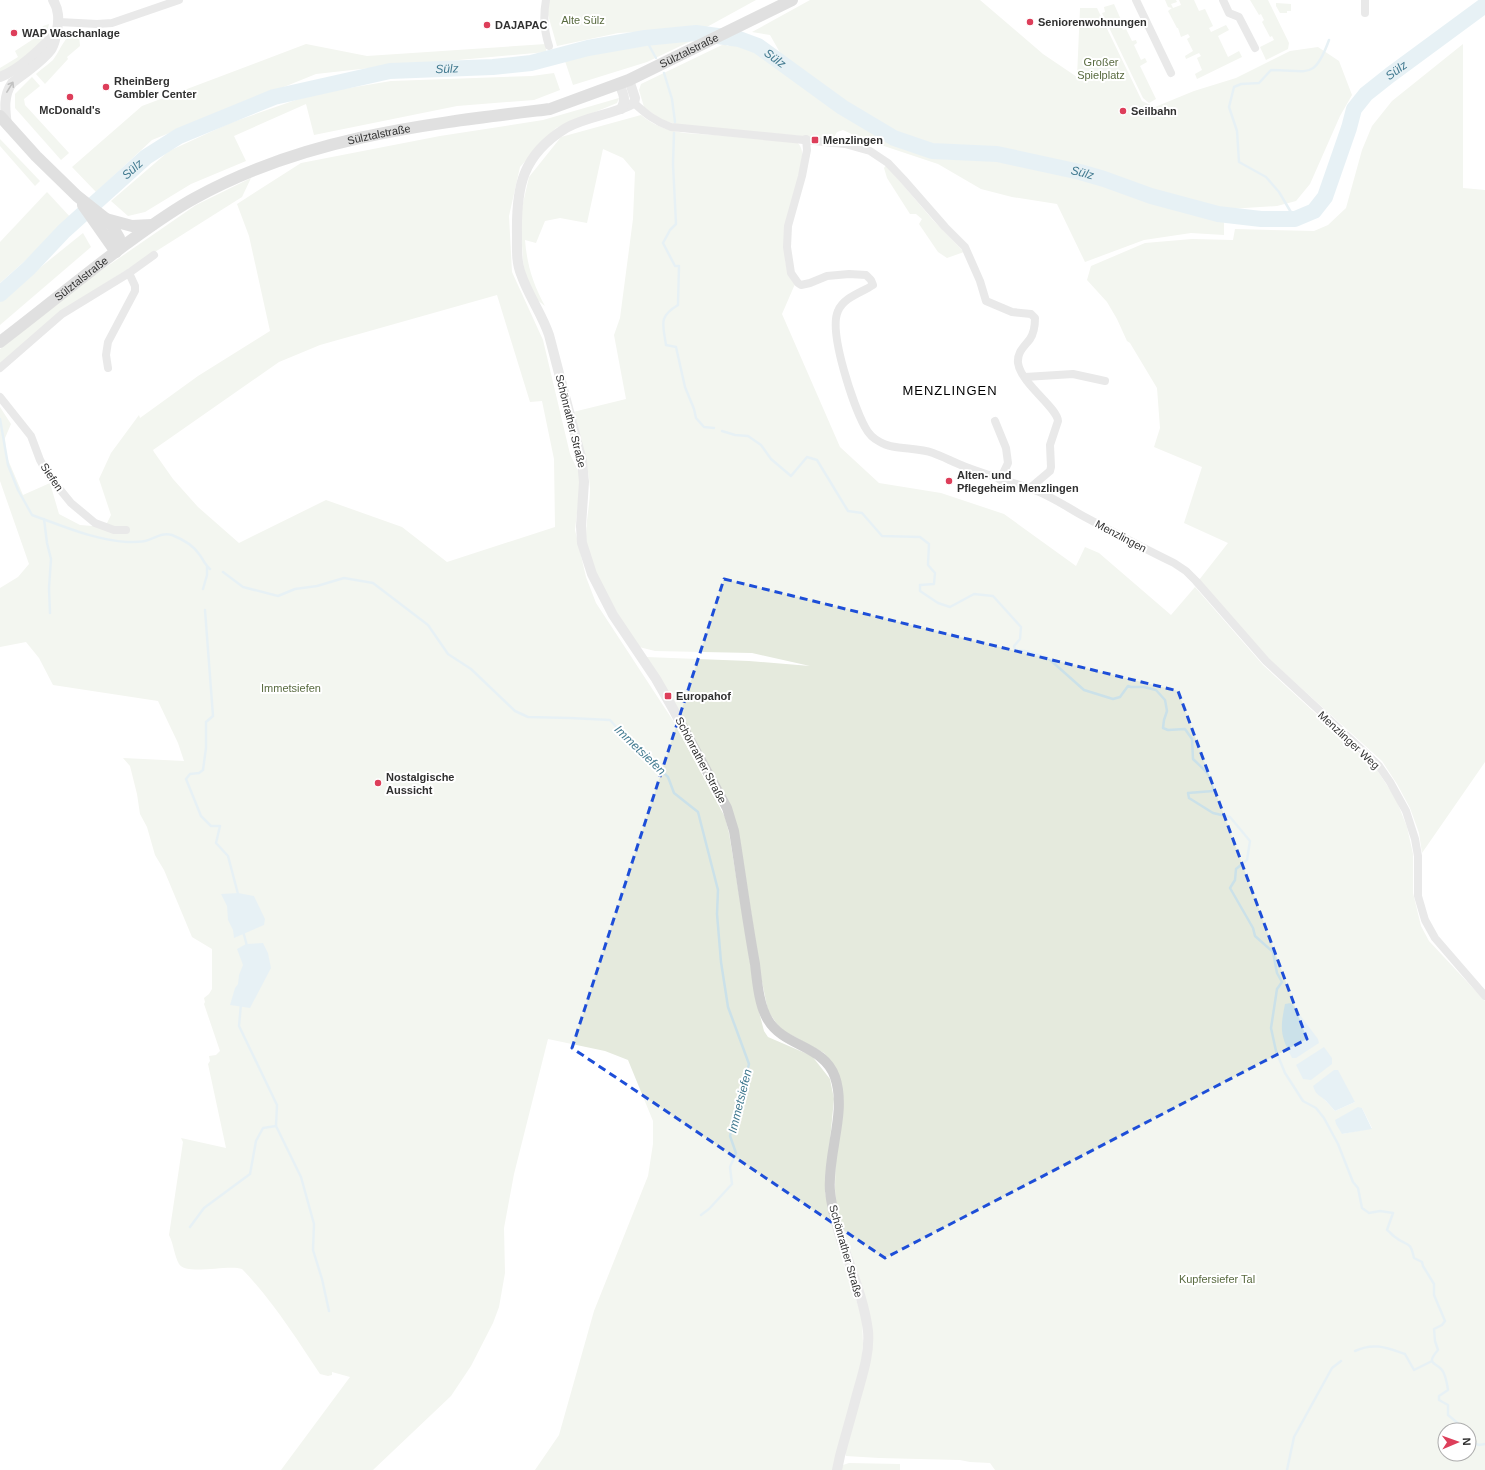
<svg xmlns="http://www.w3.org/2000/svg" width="1485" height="1470" font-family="Arial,sans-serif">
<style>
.green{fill:#e5eadd;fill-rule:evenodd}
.water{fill:#cbe1e9}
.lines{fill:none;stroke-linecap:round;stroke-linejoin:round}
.stream{stroke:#cbe1e9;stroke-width:2.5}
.river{stroke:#cbe1e9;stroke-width:16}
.minor{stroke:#cecece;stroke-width:8}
.tertiary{stroke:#cecece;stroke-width:10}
.secondary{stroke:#bbb;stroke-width:12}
.oneway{stroke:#787878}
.marked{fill:none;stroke:#1d4ed8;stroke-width:3;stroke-dasharray:8 5;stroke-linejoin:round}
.poi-dot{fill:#dd3e5a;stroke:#fff;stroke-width:1.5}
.labels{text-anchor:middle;stroke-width:4;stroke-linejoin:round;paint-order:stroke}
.park-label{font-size:11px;fill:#596b40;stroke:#fff}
.poi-label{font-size:11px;font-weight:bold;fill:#313131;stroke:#fff;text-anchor:start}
.street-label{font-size:11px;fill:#313131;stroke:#fff}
.water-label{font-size:12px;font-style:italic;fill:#427a90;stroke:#fff}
.quarter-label{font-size:13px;letter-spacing:1px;fill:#000;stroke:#fff}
</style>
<rect width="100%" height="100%" fill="#fff"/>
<!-- green -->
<g class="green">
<polygon points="548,0 756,0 705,28 618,33 557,46 546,8"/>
<polygon points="810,0 980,0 1043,54 1077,77 1080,8 1097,8 1142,101 1155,107 1194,91 1236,78 1290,51 1318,47 1339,61 1352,95 1340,116 1310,184 1296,201 1277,206 1229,209 1224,220 1224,235 1191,233 1144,240 1085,262 1057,204 1012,197 981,189 938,164 860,138 843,130 837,132 833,139 678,125 660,119 644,107 639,90 641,84 724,44 728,46 739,39 795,79 770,35 752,32"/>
<polygon points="1165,0 1176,0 1177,2 1171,4 1173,8 1181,5 1179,0 1194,0 1199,11 1205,9 1213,26 1209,28 1211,32 1226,25 1229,30 1218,36 1228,57 1239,51 1242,57 1197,79 1195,74 1202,70 1197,58 1201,56 1199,53 1186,59 1185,56 1193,51 1187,39 1190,37 1188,34 1181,37 1178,28 1177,28 1168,11 1172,8 1168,7"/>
<polygon points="1250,0 1268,0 1289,43 1288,49 1266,60 1260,47 1274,40 1272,36 1270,37 1262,22 1264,20 1261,14 1259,15"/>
<polygon points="1276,3 1291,4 1291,11 1287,11 1287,13 1280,13 1276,6"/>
<polygon points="1114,4 1122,22 1120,24 1123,30 1126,29 1132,41 1136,40 1137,43 1134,45 1141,60 1145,58 1147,62 1140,66 1156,99 1149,103 1143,98 1102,13 1105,12 1104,7"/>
<path d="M 49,24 C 48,27 48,31 46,34 C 40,46 13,69 0,72 L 0,68 L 18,57 L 15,51 L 38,36 L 43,26 Z"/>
<path d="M 77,32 L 79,35 L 80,46 L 67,57 L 68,59 L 45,84 L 36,74 C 41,69 48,65 53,60 C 61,50 64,35 77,32 Z"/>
<polygon points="693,40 647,62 573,85 565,61 640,43"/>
<polygon points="306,44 367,56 546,44 546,52 361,69 316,74 152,140 96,192 72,167 142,106"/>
<polygon points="1463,44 1463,188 1485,190 1485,762 1422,853 1419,833 1410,808 1397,784 1382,761 1269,659 1199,580 1228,543 1184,523 1202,467 1154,447 1160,428 1157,388 1130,343 1127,341 1117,319 1107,302 1087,280 1091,266 1145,243 1192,239 1233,240 1235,229 1314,231 1328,225 1346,208 1362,150 1372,126 1392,101"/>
<polygon points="554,73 560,90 534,100 457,106 314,135 306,104 234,136 246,161 191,184 145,212 128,216 111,201 169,151 230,123 313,94 391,81 532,76"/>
<polygon points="32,77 40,86 24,99 25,105 69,153 61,160 15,108 15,94"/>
<path d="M 619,98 L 617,103 L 556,128 L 520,167 L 509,216 L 512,272 L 543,340 L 570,454 L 581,477 L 575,530 L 586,577 L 596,603 L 672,719 L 725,817 L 729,833 L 757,1004 L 764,1031 L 768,1037 L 812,1056 L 830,1079 L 834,1099 L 825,1192 L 841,1256 L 862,1317 L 863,1344 L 861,1370 L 835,1470 L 535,1470 L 559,1435 L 594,1311 L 648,1176 L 653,1144 L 653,1121 L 628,1060 L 605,1051 L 548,1039 L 514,1174 L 504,1228 L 505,1273 L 499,1307 L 493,1323 L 471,1366 L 451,1396 L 373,1470 L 281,1470 L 350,1377 L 332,1372 L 332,1375 L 328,1376 L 320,1374 C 296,1338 272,1300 242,1269 C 228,1264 187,1276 179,1264 C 174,1255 174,1245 169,1235 L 183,1142 L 181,1138 L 226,1148 L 208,1064 L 210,1061 L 209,1056 L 216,1055 L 220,1051 L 204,1004 L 205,1002 L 204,998 L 209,994 L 212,989 L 212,949 L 192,937 L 164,870 L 155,855 L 147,827 L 140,814 L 137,794 L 130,766 L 123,758 L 184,761 L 178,743 L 158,701 L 53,685 L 39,658 L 26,642 L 0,647 L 0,588 L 18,577 L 29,564 L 0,481 L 0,407 L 11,424 L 5,438 L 6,455 L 23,495 L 50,483 L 59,514 L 80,525 L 105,527 L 111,515 L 99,479 L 111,453 L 139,415 L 140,418 L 198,376 L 270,331 L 249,236 L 237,204 L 301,163 L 440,136 L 543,120 ZM 497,295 L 530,402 L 542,401 L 554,459 L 555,527 L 447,562 L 402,527 L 326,500 L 239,543 L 198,507 L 173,479 L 154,452 L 153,450 L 279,362 L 320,345 Z"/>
<path d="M 641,115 C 654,126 667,130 684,133 L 789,140 C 794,141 799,142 801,148 C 804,155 800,167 799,175 C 793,202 773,262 795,284 L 782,314 L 840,447 L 879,483 L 941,493 L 1004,514 L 1076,566 L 1085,547 L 1099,553 L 1171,615 L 1195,587 L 1263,665 L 1377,770 L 1396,799 L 1407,827 L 1413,854 L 1413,893 L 1421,926 L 1429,941 L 1485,1001 L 1485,1470 L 995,1470 L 990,1463 L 970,1462 L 960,1460 L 879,1458 L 846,1456 L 845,1451 L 870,1359 L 847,1247 L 836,1203 L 835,1189 L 837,1070 L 824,1053 L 784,1031 L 777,1024 L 768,1011 L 761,977 L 739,835 L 646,657 L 749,661 L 810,666 L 752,653 L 655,651 L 639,647 C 621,620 596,581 588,550 C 583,530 590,509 590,489 C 589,463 579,437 573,412 L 626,399 L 614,335 L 620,318 L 633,219 L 635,172 L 623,158 L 603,149 L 587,223 L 560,218 L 545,221 L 536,243 L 525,240 C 527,265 533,284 545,306 L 536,299 L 524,274 L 520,216 L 529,177 L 561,137 ZM 1324,1099 L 1355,1102 L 1335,1111 ZM 1362,1108 L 1372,1128 L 1342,1134 ZM 1445,1430 L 1469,1430 L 1469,1454 L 1445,1454 Z"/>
<polygon points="0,139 40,181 35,186 0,146"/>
<polygon points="886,165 932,219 964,252 947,258 938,252 919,224 922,219 916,214 910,214 887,178 884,168"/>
<polygon points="251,178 242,197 63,310 0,366 0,349 86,281 196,205"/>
<polygon points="47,192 72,219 0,283 0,242"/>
<polygon points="83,233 91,247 0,325 0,300"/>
<polygon points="849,1463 900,1464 900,1470 841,1470 843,1465"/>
</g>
<!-- water -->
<g class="water">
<polygon points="238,893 254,896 265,919 264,925 234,938 233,930 228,920 227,906 221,894"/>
<polygon points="263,943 268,953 271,968 250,1008 230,1005 235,988 238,984 239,975 243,965 237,949 246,944"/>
<path d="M 1291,1003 L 1318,1039 L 1319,1043 L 1296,1058 L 1292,1058 C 1280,1035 1280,1029 1285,1004 Z"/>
<polygon points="1324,1047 1332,1058 1332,1064 1311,1080 1303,1079 1296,1065"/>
<path d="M 1334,1070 L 1338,1070 L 1355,1102 L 1335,1111 C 1332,1108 1329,1104 1326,1101 C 1320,1095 1316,1096 1313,1086 Z"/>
<polygon points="1358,1107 1362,1108 1372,1129 1342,1134 1336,1124 1335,1120"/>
</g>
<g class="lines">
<!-- stream -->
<g class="stream">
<polyline points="645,38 656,58"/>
<polyline points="664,73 672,99 675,122"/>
<path d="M 674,133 L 673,164 L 676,224 L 670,230 L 663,243 L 675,266 L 679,266 L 678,305 C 658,317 663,324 666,345 L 676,347 L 685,387 L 694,409 L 696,418 L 704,427 L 714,428"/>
<path d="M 1295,219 L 1279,192 L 1266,177 L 1239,162 L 1237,131 L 1229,107 L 1234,87 L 1241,84 L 1259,83 L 1271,70 C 1308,70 1314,81 1329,40"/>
<path d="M 0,419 L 8,465 L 18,490 L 32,515 C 63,526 94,540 127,542 C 132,542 140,542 145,541 C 154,539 161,532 172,535 C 182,539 193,545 199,554 C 203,559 205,565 210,569"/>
<path d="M 722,431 L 735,435 L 748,436 L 761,445 L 771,459 L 791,476 L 807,457 L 817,460 L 848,511 L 862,513 L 882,536 L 920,537 L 929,544 L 928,565 L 935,573 L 934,584 L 920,585 L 920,591 L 938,603 L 950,607 L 974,594 L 993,596 L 1021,627 L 1020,639 L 1014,646 L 1015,650 L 1025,651 L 1048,658 L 1084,690 L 1113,699 L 1120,697 L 1128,686 L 1131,687 L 1144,687 L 1156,690 L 1165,700 L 1167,711 L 1164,720 L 1163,728 L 1168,730 L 1185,729 L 1192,739 L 1193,759 C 1203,769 1214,776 1213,791 L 1188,793 L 1189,798 L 1213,813 L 1230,817 L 1250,841 L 1247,860 L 1236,869 L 1235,880 L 1230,888 L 1253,928 L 1255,936 L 1273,952 L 1277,973 L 1282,982 L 1277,989 L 1271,1028 L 1276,1051 L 1285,1073 L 1303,1101 L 1316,1108 L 1324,1118 L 1338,1144 L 1353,1182 L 1358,1188 L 1362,1208 L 1369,1213 L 1380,1211 L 1393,1213 L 1387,1230 C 1390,1232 1392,1235 1395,1237 C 1407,1247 1410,1239 1414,1258 L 1422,1262 L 1423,1266 L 1434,1284 L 1434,1295 L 1445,1321 L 1442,1325 L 1434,1329 L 1435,1341 L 1438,1350 C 1425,1365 1436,1362 1442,1370 C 1446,1375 1447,1384 1448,1390 L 1439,1396 L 1439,1400 L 1448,1405 L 1448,1415 L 1460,1425 L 1455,1430"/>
<polyline points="44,519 47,543 51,559 49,588 50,613"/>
<polyline points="223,572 243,587 278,596 295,589 317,586 344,578 373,583 428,625 448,654 471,669 515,711 528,717 570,718 610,720 640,753 653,763 668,777 674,793 698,812 718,890 717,914 721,962 728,1007 749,1064 730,1136 736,1153 730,1167 732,1184 709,1209 701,1215"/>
<polyline points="203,589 207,575 207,567"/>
<polyline points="205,610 213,716 206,722 206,748 203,770 199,773 190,774 186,779 201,816 211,826 220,826 216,843 228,856 238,894"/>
<polyline points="243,931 247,946"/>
<polyline points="241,1004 239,1026 277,1105 276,1126 301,1177 314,1224 313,1250 322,1279 329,1311"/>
<polyline points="190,1227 204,1208 250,1174 256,1141 263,1128 276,1126"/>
<path d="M 1355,1351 C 1374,1342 1387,1348 1405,1354 L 1414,1370 L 1432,1361"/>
<polyline points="1469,1441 1479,1445 1485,1444"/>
<polyline points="1287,1470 1294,1437 1332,1368 1341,1361"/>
</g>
<!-- river -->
<path class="river" id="s1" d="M 0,294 L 29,268 L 64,231 L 146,157 L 179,136 L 274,97 L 390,71 L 493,67 L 531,63 L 588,48 L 645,38 L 696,33 L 739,39 L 758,46 L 842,107 L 894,138 L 932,151 L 997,154 L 1080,172 L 1104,179 L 1151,196 L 1218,214 L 1261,219 L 1295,219 L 1314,211 L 1325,197 L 1349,128 L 1354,109 L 1366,94 L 1390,75 L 1485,5"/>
<!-- minor -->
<g class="minor">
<path d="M 546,0 C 543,16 544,31 549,46"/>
<polyline points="1136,0 1171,73"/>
<polyline points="1223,0 1229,13 1239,17 1255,48"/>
<polyline points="1365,0 1365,13"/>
<polyline points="59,22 97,24 112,23 179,0"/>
<path d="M 634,103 C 646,114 656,122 671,127 L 845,144 L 870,151 L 888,163 L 903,179 L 945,227 L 965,247 L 980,281 L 986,301 L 1012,312 L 1031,314 L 1035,318 C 1035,326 1034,333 1030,339 C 1024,347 1017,352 1018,363 C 1021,384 1057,407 1058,421 L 1050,445 L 1051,467 L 1050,471 L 1030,488"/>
<path d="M 806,139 L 807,150 L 802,176 L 788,226 L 787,247 L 791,273 L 798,283 L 801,285 L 810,283 L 827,276 L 849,274 L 866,275 L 871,280 L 873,285 C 861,293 844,297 838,311 C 828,332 854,407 865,427 C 868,433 874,439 880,442 C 892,450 917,447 933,453 C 944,457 955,463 966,467 C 987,475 1008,481 1029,488 C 1048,494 1065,506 1083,516 C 1113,532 1143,548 1174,563 L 1186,571 L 1196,581 L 1266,661 L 1359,747 L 1379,766 L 1390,782 L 1406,811 L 1415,839 L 1418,856 L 1418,896 L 1425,920 L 1435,938 L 1485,996"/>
<polyline points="0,368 62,314 129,273 154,255"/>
<polyline points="108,368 106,355 108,342 135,291 135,286 129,273"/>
<polyline points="1025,377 1073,374 1105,381"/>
<polyline points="0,397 31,436 40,460 49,476 71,503 95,523 114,530 126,530"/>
<polyline points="995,421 1006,448 1008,463 1000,480"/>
</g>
<!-- tertiary -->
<g class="tertiary">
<path d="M 0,77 C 21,69 41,48 57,32"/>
<path d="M 629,80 L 635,98 L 634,103 C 613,115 587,116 566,128 C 522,155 516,187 517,235 C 517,248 516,262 521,274 C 528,295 542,314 549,335 L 582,461 L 584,482 L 581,526 L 582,543 L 592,574 L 613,615 L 656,679 L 672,707 L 727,808 L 734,831 C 741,875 747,920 755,964 C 757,981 759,1006 768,1020 C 784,1047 824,1045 835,1077 C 847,1112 827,1154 830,1191 C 835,1240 862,1283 868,1331 C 870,1354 862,1376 856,1398 C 851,1417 845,1437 840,1456 L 837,1470"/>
<path d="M 619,84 C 623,93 627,100 621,109"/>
<path d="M 7,125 C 5,110 3,96 12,83 C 22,75 46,59 52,48 C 55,43 56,36 57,30 C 59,19 59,10 53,0"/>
</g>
<!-- secondary -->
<g class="secondary">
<polyline points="0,116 36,156 77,196 106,219 112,226 119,238 119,249"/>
<polyline points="83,205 116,252"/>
<polyline points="106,219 132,226 152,225"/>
<path id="s2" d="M 0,342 C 42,310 83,276 126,244 C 148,228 171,211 195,198 C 305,137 427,124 550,109 L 558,106 L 629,80 L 792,0"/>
</g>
</g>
<!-- one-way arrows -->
<defs><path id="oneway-shaft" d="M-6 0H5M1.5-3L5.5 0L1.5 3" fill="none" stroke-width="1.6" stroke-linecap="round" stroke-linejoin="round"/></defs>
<use class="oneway" href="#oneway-shaft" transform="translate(10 87) rotate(-58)"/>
<!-- marked area -->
<path d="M0 0H1485V1470H0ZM 724,579 L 1178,691 L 1307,1039 L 885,1258 L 572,1048 Z" fill="#fff" fill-opacity=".55" fill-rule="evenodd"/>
<path class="marked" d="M 724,579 L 1178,691 L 1307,1039 L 885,1258 L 572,1048 Z"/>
<!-- markers -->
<g class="poi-dot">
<circle cx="1030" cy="22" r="4"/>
<circle cx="487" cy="25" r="4"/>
<circle cx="14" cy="33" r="4"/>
<circle cx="106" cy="87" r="4"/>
<circle cx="70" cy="97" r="4"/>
<circle cx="1123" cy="111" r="4"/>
<rect x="811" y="136" width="8" height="8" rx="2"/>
<circle cx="949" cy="481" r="4"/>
<rect x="664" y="692" width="8" height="8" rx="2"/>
<circle cx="378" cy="783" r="4"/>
</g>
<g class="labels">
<!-- park labels -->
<g class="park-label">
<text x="583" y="24">Alte Sülz</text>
<text x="1101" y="66">Großer<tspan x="1101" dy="13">Spielplatz</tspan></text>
<text x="291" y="692">Immetsiefen</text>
<text x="1217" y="1283">Kupfersiefer Tal</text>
</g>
<!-- poi labels -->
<g class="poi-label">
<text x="1038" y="26">Seniorenwohnungen</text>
<text x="495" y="29">DAJAPAC</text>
<text x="22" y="37">WAP Waschanlage</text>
<text x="114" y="85">RheinBerg<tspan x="114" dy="13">Gambler Center</tspan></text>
<text x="70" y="114" text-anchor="middle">McDonald's</text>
<text x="1131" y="115">Seilbahn</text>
<text x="823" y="144">Menzlingen</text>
<text x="957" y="479">Alten- und<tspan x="957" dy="13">Pflegeheim Menzlingen</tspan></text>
<text x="676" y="700">Europahof</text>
<text x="386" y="781">Nostalgische<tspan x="386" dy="13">Aussicht</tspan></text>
</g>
<!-- street labels -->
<g class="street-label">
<text dy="4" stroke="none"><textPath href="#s2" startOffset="762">Sülztalstraße</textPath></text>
<text dy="4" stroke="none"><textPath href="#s2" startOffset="438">Sülztalstraße</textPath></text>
<text dy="4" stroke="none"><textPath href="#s2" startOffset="103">Sülztalstraße</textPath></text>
<text transform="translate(571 421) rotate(76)" y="4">Schönrather Straße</text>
<text transform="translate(52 477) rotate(56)" y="4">Siefen</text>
<text transform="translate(1121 536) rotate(28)" y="4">Menzlingen</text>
<text transform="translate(1349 740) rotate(43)" y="4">Menzlinger Weg</text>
<text transform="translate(701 760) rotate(62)" y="4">Schönrather Straße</text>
<text transform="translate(846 1251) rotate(74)" y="4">Schönrather Straße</text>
</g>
<!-- water labels -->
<g class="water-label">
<text dy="4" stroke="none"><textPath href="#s1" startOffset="855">Sülz</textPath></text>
<text dy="4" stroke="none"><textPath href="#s1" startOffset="518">Sülz</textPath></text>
<text dy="4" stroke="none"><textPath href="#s1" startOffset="1599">Sülz</textPath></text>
<text dy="4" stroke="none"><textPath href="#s1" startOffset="182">Sülz</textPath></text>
<text dy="4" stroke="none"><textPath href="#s1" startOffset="1191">Sülz</textPath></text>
<text transform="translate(640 750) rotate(44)" y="4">Immetsiefen</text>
<text transform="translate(740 1101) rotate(-76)" y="4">Immetsiefen</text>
</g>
<!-- quarter labels -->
<g class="quarter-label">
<text x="950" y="395">MENZLINGEN</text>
</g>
</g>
<!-- north arrow -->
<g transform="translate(1457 1442) rotate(88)"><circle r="19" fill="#ffffff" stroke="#adadad"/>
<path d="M0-3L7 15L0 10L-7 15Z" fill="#dd3e5a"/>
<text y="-6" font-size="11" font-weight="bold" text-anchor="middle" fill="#313131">N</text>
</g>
</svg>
